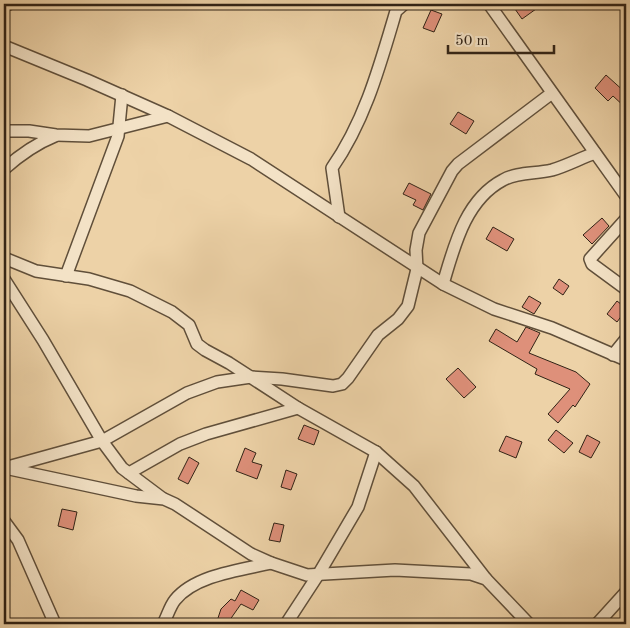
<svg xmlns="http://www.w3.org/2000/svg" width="630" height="628" font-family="'Old Standard TT',serif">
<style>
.building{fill:#de907a;stroke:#312316}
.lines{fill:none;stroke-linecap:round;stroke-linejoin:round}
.street-casing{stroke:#604f3a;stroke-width:14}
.street{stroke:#f3e2c6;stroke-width:11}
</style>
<rect width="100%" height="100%" fill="#edd2a7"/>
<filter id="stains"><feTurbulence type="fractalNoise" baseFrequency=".004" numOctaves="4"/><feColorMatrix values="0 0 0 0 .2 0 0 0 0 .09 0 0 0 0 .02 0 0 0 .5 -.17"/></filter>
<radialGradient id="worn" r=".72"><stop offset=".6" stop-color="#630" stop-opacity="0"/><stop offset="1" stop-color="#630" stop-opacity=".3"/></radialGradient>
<!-- building -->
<g class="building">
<polygon points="522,4 543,4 522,19 515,9"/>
<polygon points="431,10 442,14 434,32 423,28"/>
<polygon points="606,75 626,93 626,108 613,96 608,101 595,88"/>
<polygon points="458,112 474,121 466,134 450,124"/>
<polygon points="409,183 431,194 423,210 413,205 416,200 403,194"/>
<polygon points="602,218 609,226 592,244 583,235"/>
<polygon points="493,227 514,239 507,251 486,239"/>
<polygon points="559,279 569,286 563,295 553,288"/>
<polygon points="529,296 541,303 534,314 522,307"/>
<polygon points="617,301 626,308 626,310 617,322 607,314"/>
<polygon points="526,327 540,333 529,353 576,372 590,384 575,407 573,405 558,423 548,414 570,389 535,374 537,369 489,341 496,329 517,342"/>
<polygon points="458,368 476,387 464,398 446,379"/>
<polygon points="304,425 319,431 314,445 298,439"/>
<polygon points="556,430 573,443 564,453 548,440"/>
<polygon points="587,435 600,442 591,458 579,452"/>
<polygon points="506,436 522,442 516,458 499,451"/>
<polygon points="245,448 256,453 252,462 262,465 257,479 236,471"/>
<polygon points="189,457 199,463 188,484 178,479"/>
<polygon points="286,470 297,474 291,490 281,487"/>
<polygon points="62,509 77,512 73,530 58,526"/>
<polygon points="274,523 284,525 280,542 269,540"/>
<polygon points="241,590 259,600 253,610 241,604 227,624 216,624 221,609 231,599 235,601"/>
</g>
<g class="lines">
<!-- street casing -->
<g class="street-casing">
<g id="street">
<polyline points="4,4 9,4"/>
<polyline points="489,4 626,196"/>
<polyline points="4,46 87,80 168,116 251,159 443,284 494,309 552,328 626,360"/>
<polyline points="4,131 29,131 56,135 89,136 168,116"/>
<path d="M 4,169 C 20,155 35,144 55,136"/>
<path d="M 339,217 L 332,168 C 365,121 380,65 396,11 L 404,4"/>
<polyline points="626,219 590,259 592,264 626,289"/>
<polyline points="4,258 36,271 89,279 130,291 172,312 189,325 197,344 205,350 229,363 298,408 376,452 414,486 486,579"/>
<polyline points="66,276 118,136 122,95"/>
<polyline points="4,279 43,340 102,441 122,468 162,498"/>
<path d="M 443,284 C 454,247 465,200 503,180 C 517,172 536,174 552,170 C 566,166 581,158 595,153"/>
<polyline points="613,355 626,339"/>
<polyline points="4,468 102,441 187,393 217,382 251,377 282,379 333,386 342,384 348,378 378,335 398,319 408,306 417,269 416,250 419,233 452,171 458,164 552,93"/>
<polyline points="5,468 136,496 164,499 175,504 251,554 271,563 307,575 395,570 471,574 486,579 529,624"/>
<polyline points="129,473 180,444 206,434 298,408"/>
<polyline points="4,521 18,540 55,624"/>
<path d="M 163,624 C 167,617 170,606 175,600 C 195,575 241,570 271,563"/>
<polyline points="286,624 318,575 358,507 376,452"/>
<polyline points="597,624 626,592"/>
</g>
</g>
<!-- street -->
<use href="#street" class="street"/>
</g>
<!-- margin -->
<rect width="630" height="628" fill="none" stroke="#edd2a7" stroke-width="20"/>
<rect x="5" y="5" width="620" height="618" fill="none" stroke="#312316" stroke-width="2.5"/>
<rect x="10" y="10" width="610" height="608" fill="none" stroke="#312316"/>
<!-- scale -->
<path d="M448 45v8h106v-8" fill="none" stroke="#312316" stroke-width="2.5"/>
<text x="455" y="45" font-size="15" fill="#312316" stroke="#f3e2c6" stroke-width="4" paint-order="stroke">50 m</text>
<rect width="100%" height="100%" filter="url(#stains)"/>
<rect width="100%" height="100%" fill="url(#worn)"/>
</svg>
